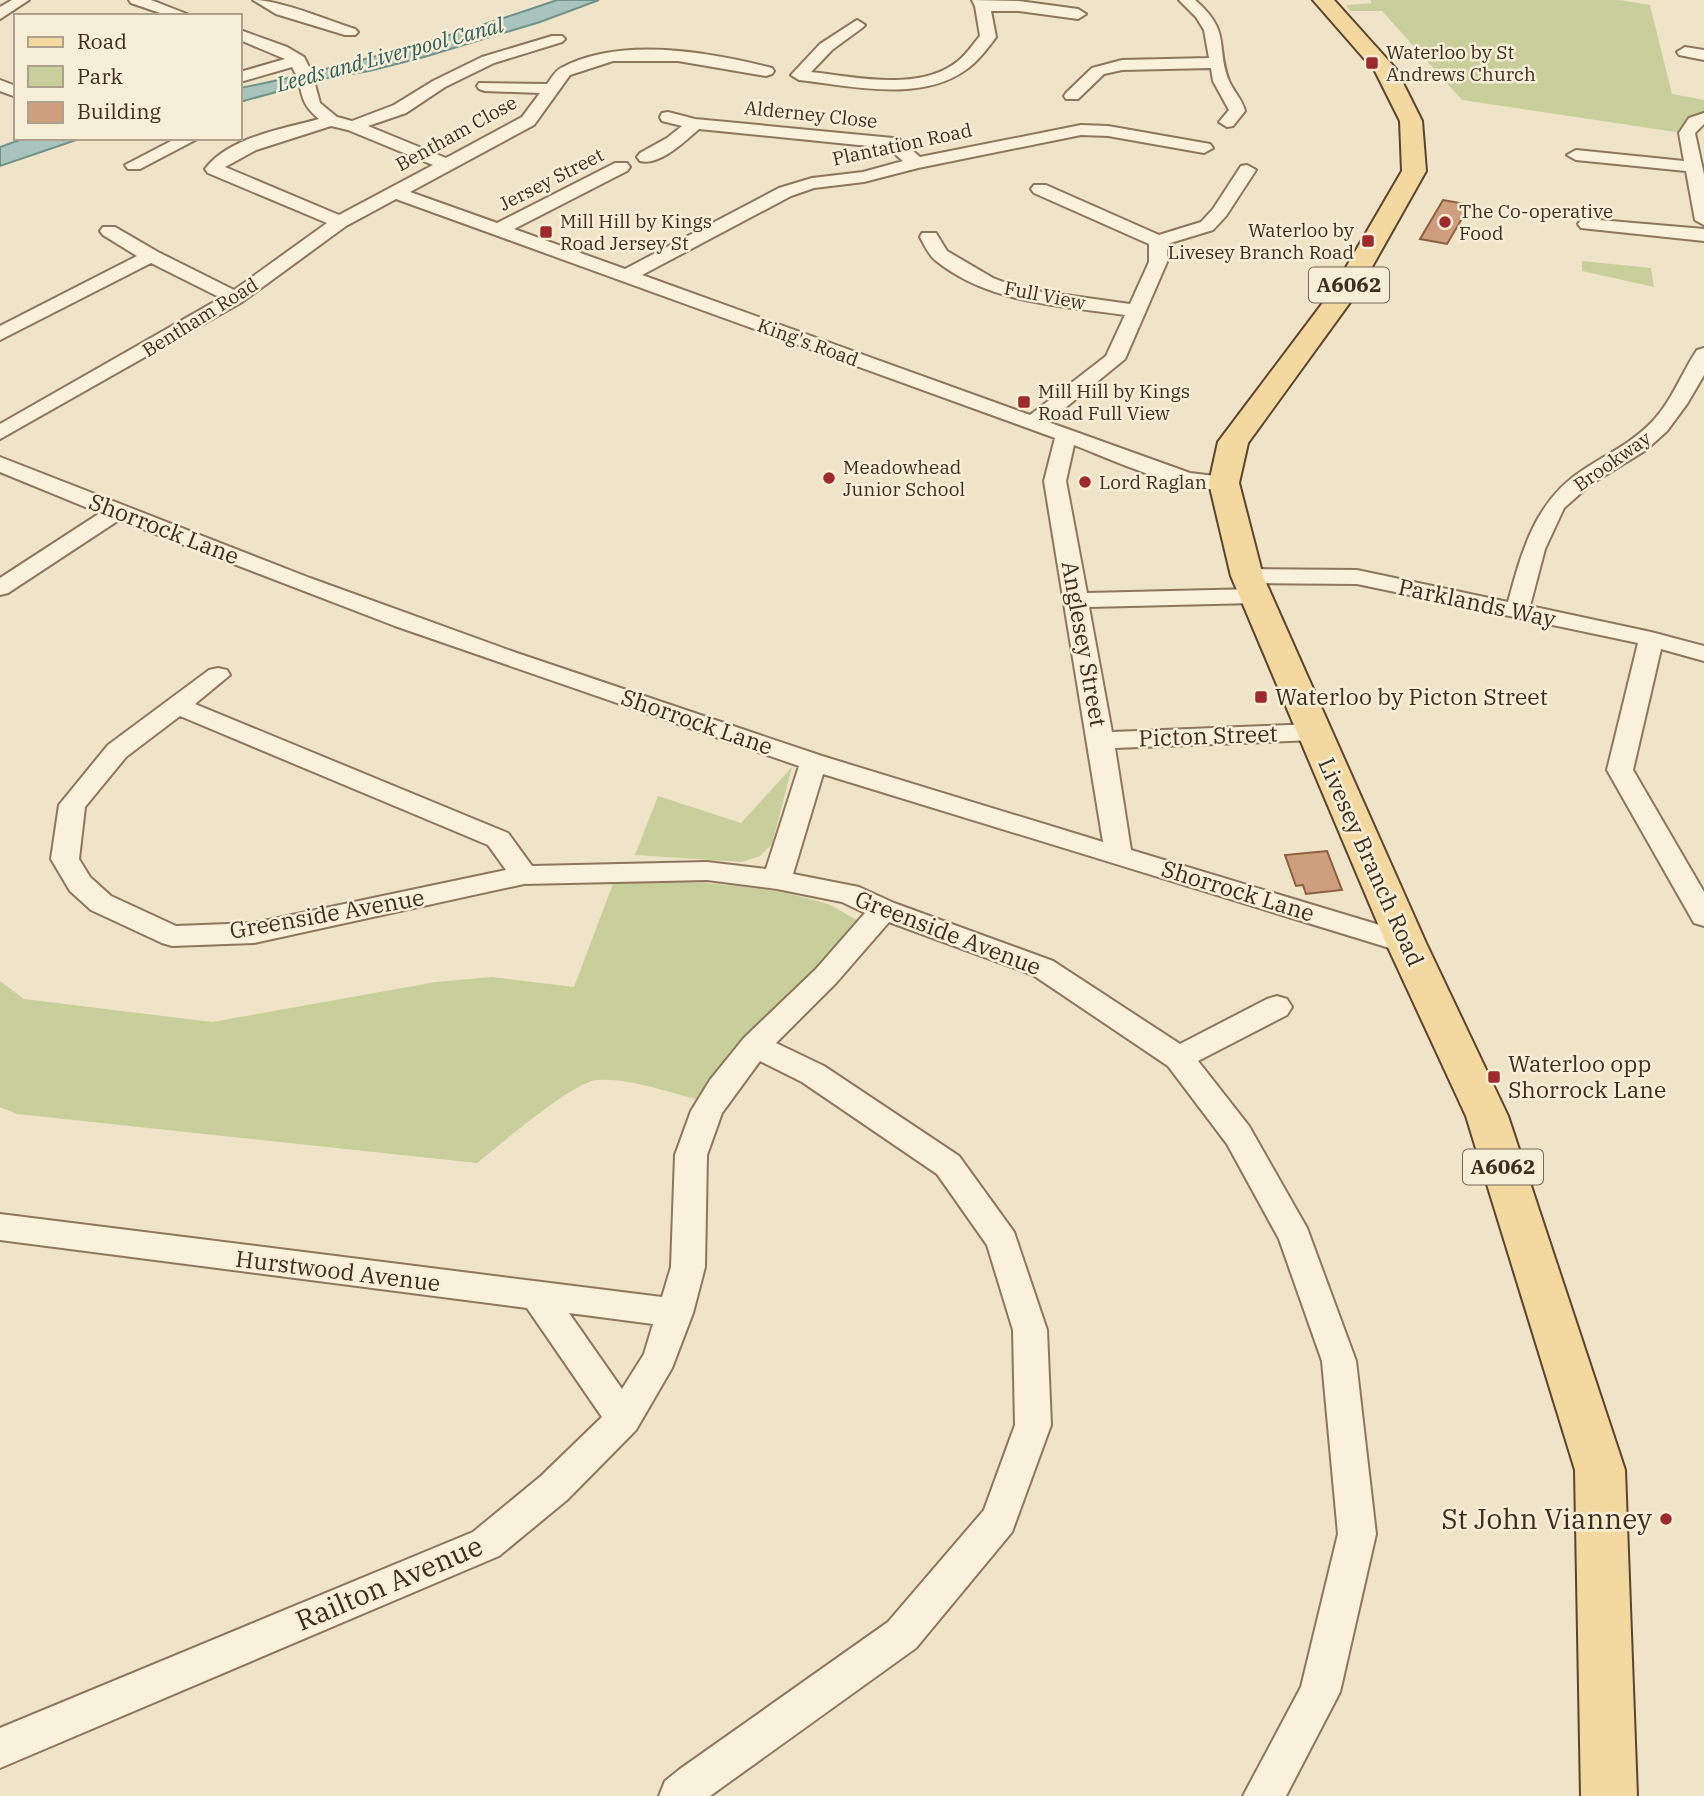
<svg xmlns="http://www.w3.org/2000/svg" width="1704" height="1796" font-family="'IBM Plex Serif',serif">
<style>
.green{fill:#c9cf9b}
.water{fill:#a9c4bc;stroke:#6f938a;stroke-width:2}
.building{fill:#cf9f7d;stroke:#8d5f41;stroke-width:2}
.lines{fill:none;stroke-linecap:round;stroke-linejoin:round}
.street-casing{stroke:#8d765c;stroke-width:4}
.primary-casing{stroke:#5b4430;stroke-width:4}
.street{fill:#faf1dc;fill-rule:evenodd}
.primary{fill:#f3d9a0;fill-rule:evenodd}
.poi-dot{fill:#9e2a2b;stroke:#f7eed8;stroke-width:2.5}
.labels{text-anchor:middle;stroke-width:5;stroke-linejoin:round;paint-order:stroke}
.far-poi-label{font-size:19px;fill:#3d2e20;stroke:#f7eed8;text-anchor:start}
.far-street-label{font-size:19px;fill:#3d2e20;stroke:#f7eed8}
.far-water-label{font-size:21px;font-style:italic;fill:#2f5d5a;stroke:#f7eed8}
.shield{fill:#f7eed8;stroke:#756857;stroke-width:2}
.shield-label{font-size:21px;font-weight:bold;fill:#3d2e20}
.street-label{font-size:23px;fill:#3d2e20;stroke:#f7eed8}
.poi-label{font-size:23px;fill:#3d2e20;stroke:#f7eed8;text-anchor:start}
.near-poi-label{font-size:28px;fill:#3d2e20;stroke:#f7eed8;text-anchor:end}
.near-street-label{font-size:28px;fill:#3d2e20;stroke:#f7eed8}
</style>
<rect width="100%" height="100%" fill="#f0e4c8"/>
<!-- green -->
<g class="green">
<polygon points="1370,0 1619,0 1650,5 1672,94 1704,100 1704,116 1682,133 1462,100 1382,11 1350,11 1346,5 1372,3"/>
<polygon points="1582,261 1651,268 1654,287 1582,271"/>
<polygon points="792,767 772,844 760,856 742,862 635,855 658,796 741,823"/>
<path d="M 651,880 C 709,883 769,886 825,903 C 835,906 851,918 864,923 L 703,1101 C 670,1093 631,1078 597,1080 C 572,1082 500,1145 477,1163 L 17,1114 L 0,1107 L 0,981 L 24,999 L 212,1022 L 436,982 L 492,977 L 574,987 L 614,881 Z"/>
</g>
<!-- water -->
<g class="water">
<path d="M 557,0 L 599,0 L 540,22 L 424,57 L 369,71 L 327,78 L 240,102 L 240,88 C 347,67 453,36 557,0 Z"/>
<polygon points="25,138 82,138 0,166 0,147"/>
</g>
<!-- building -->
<g class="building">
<polygon points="1443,200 1470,205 1447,244 1420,239"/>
<polygon points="1327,851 1342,890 1306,894 1303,885 1296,886 1285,855"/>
</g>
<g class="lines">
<!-- street casing -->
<g class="street-casing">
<g id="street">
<polygon points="12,0 29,0 0,19 0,7"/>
<polygon points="129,0 151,0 192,16 169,16 131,3"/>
<path d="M 253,0 C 280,0 327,20 355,29 L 358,32 L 355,35 L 345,35 L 276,14 Z"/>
<path d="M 972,0 L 1019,1 L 1078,9 L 1086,14 L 1078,19 L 1019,11 L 991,11 L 996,37 C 988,48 978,61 967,69 C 921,103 852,86 799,80 L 791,75 L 820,44 L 857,20 L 865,25 L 862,28 L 832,50 L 811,72 C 856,77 920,92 958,61 C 967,54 973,44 980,36 L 975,6 Z"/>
<path d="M 1179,0 L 1195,0 C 1232,32 1215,45 1229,81 C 1234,92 1242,99 1245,111 L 1233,126 L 1227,127 L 1219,122 L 1229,110 L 1213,81 L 1211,68 L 1122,70 L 1104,74 L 1078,99 L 1066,99 L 1064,96 L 1066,93 L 1092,68 L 1122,60 L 1209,58 L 1204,30 L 1196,17 Z"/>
<path d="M 240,30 L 287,47 L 304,57 L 312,73 L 320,103 L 337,117 L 352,121 L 394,105 L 433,81 L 482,57 L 552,36 L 562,36 L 565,39 L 562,42 L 494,63 L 445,87 L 406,113 L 368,126 L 446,158 L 522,117 L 540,93 L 485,91 L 479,89 L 477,86 L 479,83 L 547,84 C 551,79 555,71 561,68 C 620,36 709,52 772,68 L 774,71 L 772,74 L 766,76 L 678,61 L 613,61 L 570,75 L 534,125 L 410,192 L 497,223 L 615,163 L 627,163 L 630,167 L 627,171 L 514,229 L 625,269 L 779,188 L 812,178 L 863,172 L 903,161 L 888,148 L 699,129 C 685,141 660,166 640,161 L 637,157 L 640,153 L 667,138 L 682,126 L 662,121 L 660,117 L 662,113 L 668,112 L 695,119 L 893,138 L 899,139 L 920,157 L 1081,125 L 1108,126 L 1210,144 L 1213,148 L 1204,153 L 1108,136 L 1081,135 L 918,168 L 864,182 L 814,188 L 791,196 L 642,275 L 1030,415 L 1106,356 L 1125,315 C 1061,306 987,303 935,260 C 928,254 924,244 920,237 L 922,233 L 936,233 L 947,251 L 993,278 L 1022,289 L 1130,304 L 1149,262 L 1149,244 L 1034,193 L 1031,189 L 1034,185 L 1046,185 L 1159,235 L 1201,222 L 1213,209 L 1241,166 L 1247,165 L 1256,170 L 1226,216 L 1213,230 L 1167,244 L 1167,262 L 1125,359 L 1048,422 L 1190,473 L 1232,478 L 1235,483 L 1232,488 C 1192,497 1113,460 1074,445 L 1066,481 L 1087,593 L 1255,589 L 1263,591 L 1267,596 L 1263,601 L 1255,603 L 1089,607 L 1112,732 L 1314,724 L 1323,726 L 1327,732 L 1323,738 L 1314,740 L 1115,748 L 1131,850 L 1416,936 L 1420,943 L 1416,950 L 1406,953 L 1396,950 L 823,774 L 793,874 L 859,887 L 894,903 L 1053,961 L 1180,1044 L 1267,999 L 1277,996 L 1287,999 L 1292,1007 L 1287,1015 L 1198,1061 L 1249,1126 L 1307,1228 L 1356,1361 L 1376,1534 L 1340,1692 L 1286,1796 L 1243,1796 L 1301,1687 L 1338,1534 L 1322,1361 L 1279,1239 L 1227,1144 L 1168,1066 L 1033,975 L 889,922 L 836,983 L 776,1043 L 824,1066 L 959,1156 L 1014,1232 L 1047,1330 L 1051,1425 L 1012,1532 L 916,1648 L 710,1796 L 659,1796 L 665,1781 L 680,1769 L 888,1622 L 984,1510 L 1015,1425 L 1013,1330 L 987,1245 L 937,1174 L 802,1082 L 760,1061 L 722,1113 L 707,1155 L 705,1267 L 693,1313 L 672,1368 L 636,1430 L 567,1500 L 499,1556 L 0,1768 L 0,1728 L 473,1532 L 541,1476 L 602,1417 L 527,1308 L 0,1240 L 0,1214 L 662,1297 L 671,1267 L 675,1155 L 691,1111 L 710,1080 L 744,1038 L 816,969 L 865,913 L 842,902 L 777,889 L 707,880 L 524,884 L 254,943 L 172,946 L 162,943 L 91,910 L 70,891 L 51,859 L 59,805 L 108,745 L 209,670 L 218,668 L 227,670 L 230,675 L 195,704 L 508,833 L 532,866 L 707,862 L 766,869 L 799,766 L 395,626 L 119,520 L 8,593 L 0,595 L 0,578 L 100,513 L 0,472 L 0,457 L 310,578 L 514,652 L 822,756 L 1103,842 L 1044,481 L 1055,438 L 396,199 L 346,226 L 242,302 L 0,439 L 0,424 L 221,298 L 151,263 L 0,340 L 0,326 L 137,256 L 103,235 L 100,231 L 103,227 L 115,227 L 158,252 L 234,290 L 327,223 L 208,173 L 205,169 C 229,137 283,129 319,119 C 295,99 306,90 292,67 L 240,82 L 240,72 L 285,59 L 240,40 ZM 331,126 L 348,130 L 433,165 L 339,215 L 225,167 L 256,150 ZM 180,716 L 488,845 L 506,870 L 254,923 L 176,926 L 111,896 L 90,877 L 79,859 L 85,807 L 126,757 ZM 569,1313 L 653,1324 L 644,1354 L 622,1389 Z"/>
<polygon points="1685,47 1704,50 1704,60 1679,55 1677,52"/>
<polygon points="0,80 16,86 16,97 0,91"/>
<polygon points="1704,113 1704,124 1695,133 1704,175 1704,225 1695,220 1686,171 1576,160 1567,155 1576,150 1684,161 1679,133 1689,118"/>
<polygon points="177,138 199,138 140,169 128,169 125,165"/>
<polygon points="1587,219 1704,229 1704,241 1581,228 1578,224 1581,220"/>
<path d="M 1704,348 L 1704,375 L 1687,404 L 1667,431 L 1646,450 L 1591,484 L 1564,508 L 1545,549 L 1530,606 L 1651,632 L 1704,646 L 1704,661 L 1661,649 L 1633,770 L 1704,892 L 1704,926 L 1694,923 L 1607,770 L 1638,643 L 1357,584 L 1247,583 L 1239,581 L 1235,576 L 1239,571 L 1247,569 L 1357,570 L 1508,602 C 1523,547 1536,499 1586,468 C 1609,453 1633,442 1652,422 C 1672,401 1681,374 1697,350 Z"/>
</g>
</g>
<!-- primary casing -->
<g class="primary-casing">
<polygon id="primary" points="1313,0 1334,0 1396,69 1422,121 1426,171 1359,290 1248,443 1239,483 1263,576 1426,943 1508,1116 1625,1470 1637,1796 1581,1796 1575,1470 1466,1116 1386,943 1231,576 1209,483 1218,442 1334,288 1402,171 1400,121 1375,71"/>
</g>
<!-- street -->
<use href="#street" class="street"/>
<!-- primary -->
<use href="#primary" class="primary"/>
</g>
<!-- markers -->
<g class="poi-dot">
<rect x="1365" y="56" width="14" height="14" rx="3.5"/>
<circle cx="1445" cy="222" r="7"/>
<rect x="539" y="225" width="14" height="14" rx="3.5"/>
<rect x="1361" y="234" width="14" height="14" rx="3.5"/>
<rect x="1017" y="395" width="14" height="14" rx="3.5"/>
<circle cx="829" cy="478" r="7"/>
<circle cx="1085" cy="482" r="7"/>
<rect x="1254" y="690" width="14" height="14" rx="3.5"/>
<rect x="1487" y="1070" width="14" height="14" rx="3.5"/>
<circle cx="1666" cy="1519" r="7"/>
</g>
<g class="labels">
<!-- far-poi labels -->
<g class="far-poi-label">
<text x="1386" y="59">Waterloo by St<tspan x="1386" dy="22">Andrews Church</tspan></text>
<text x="1459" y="218">The Co-operative<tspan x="1459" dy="22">Food</tspan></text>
<text x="560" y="228">Mill Hill by Kings<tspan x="560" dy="22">Road Jersey St</tspan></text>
<text x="1354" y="237" text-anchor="end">Waterloo by<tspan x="1354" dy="22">Livesey Branch Road</tspan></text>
<text x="1038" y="398">Mill Hill by Kings<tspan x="1038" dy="22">Road Full View</tspan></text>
<text x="843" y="474">Meadowhead<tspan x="843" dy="22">Junior School</tspan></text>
<text x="1099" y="489">Lord Raglan</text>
</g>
<!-- far-street labels -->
<g class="far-street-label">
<text transform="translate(811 114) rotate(6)" y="7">Alderney Close</text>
<text transform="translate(456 133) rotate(-29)" y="7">Bentham Close</text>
<text transform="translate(902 144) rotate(-12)" y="7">Plantation Road</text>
<text transform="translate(551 179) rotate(-27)" y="7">Jersey Street</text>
<text transform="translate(1045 295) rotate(11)" y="7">Full View</text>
<text transform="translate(200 317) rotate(-32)" y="7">Bentham Road</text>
<text transform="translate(808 342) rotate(20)" y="7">King's Road</text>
<text transform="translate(1612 461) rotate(-35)" y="7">Brookway</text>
</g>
<!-- far-water labels -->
<g class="far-water-label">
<text transform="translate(390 55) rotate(-15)" y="7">Leeds and Liverpool Canal</text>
</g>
<!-- shield labels -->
<g class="shield">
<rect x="1309" y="267.5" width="80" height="35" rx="5"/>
<rect x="1463" y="1149.5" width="80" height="35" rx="5"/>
</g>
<g class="shield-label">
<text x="1349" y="292">A6062</text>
<text x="1503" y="1174">A6062</text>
</g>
<!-- street labels -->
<g class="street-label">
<text transform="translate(164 529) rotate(21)" y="8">Shorrock Lane</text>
<text transform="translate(1477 603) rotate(12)" y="8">Parklands Way</text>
<text transform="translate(1084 644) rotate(80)" y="8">Anglesey Street</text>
<text transform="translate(697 722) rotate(19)" y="8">Shorrock Lane</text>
<text transform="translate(1208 736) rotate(-2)" y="8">Picton Street</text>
<text transform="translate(1371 862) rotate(66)" y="8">Livesey Branch Road</text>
<text transform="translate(1238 891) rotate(17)" y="8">Shorrock Lane</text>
<text transform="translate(327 914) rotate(-10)" y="8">Greenside Avenue</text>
<text transform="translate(948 933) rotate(21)" y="8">Greenside Avenue</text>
<text transform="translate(338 1271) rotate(7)" y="8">Hurstwood Avenue</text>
</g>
<!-- poi labels -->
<g class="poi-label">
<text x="1275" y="705">Waterloo by Picton Street</text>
<text x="1508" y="1072">Waterloo opp<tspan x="1508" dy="26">Shorrock Lane</tspan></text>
</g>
<!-- near-poi labels -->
<g class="near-poi-label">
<text x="1652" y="1529">St John Vianney</text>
</g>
<!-- near-street labels -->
<g class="near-street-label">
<text transform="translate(389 1583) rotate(-23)" y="10">Railton Avenue</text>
</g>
</g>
<!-- legend -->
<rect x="14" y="14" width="228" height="126" fill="#f7eed8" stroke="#ada18e" stroke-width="2"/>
<rect x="28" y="37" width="35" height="10" fill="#f3d9a0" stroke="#ada18e" stroke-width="2"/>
<text x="77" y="49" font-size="21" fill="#3d2e20">Road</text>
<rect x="28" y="66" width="35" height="21" fill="#c9cf9b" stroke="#ada18e" stroke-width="2"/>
<text x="77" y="84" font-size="21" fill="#3d2e20">Park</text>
<rect x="28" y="102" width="35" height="21" fill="#cf9f7d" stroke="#ada18e" stroke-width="2"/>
<text x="77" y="119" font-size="21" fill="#3d2e20">Building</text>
</svg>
